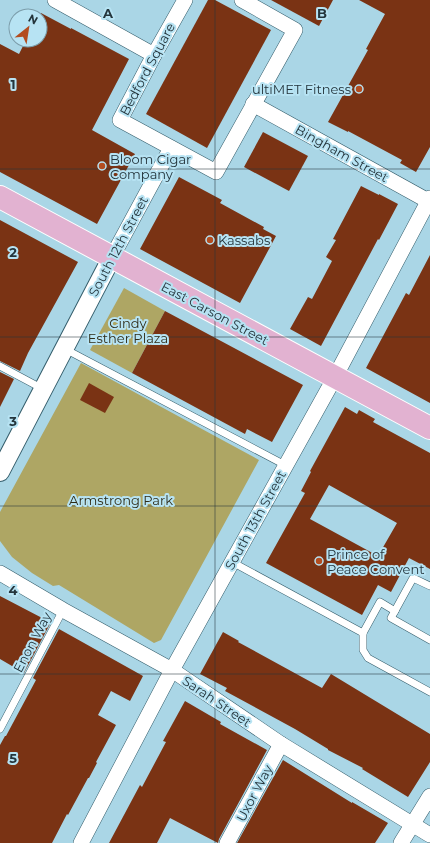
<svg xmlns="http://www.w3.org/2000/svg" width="430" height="843" font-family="Montserrat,sans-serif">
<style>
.green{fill:#aea664}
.building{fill:#7a3314;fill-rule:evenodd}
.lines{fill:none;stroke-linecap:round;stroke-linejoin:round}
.service-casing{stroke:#345d6b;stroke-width:8}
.minor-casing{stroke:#345d6b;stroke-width:16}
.tertiary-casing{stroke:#345d6b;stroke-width:20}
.primary-casing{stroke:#fff;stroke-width:24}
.service{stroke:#fff;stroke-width:7}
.minor{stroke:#fff;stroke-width:15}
.tertiary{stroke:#fff;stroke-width:18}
.primary{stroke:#e2b2d1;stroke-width:22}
.grid{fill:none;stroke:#24353c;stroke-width:1;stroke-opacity:0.55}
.poi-dot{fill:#b34d20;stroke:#b7e3f3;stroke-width:1.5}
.labels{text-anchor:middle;stroke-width:4;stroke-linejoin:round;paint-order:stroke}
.street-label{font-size:13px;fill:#24353c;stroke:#b7e3f3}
.poi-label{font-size:13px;fill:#24353c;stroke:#b7e3f3;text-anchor:start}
.park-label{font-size:13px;fill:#2e2b17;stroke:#b7e3f3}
.grid-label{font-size:13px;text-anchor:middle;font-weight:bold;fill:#24353c;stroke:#b7e3f3;stroke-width:4;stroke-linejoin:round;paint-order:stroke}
</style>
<rect width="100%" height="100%" fill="#aad6e6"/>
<!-- green -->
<g class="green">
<polygon points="124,288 165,311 132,373 90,350"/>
<polygon points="81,363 147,399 154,403 259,460 161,640 154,643 59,585 53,586 32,573 12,557 0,541 0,512"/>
</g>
<!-- building -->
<g class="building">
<polygon points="208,0 215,0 271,30 207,148 146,114"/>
<polygon points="271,0 333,0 319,26"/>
<polygon points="359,0 430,0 430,147 416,172 400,163 402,160 348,131 348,132 328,122 368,50 366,49 385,14"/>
<polygon points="41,13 71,29 71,28 129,59 92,130 135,154 97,224 0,172 0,44 19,54 26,40 40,40 40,16 39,16"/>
<polygon points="263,132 308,156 289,191 244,167"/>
<polygon points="179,177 222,200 220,203 264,227 263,229 276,236 240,303 140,249"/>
<polygon points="361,186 379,195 379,194 398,204 379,240 378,239 321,346 290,329 308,297 312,299 332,261 326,257 336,240 333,239"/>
<polygon points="0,220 78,262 28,353 20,371 0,361"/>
<polygon points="430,255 430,403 366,368 406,293 409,295"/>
<polygon points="165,311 303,385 272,442 247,429 245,434 132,373"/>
<polygon points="0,372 14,379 0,407"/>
<polygon points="89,383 114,397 105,413 80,400"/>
<path d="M 345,407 L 357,414 L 359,410 L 375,419 L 373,422 L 430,453 L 430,569 L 409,558 L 391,592 L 378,585 L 362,615 L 266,563 L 305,493 L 301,491 L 311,472 L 310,471 ZM 329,485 L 397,523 L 378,556 L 310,519 Z"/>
<polygon points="0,596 46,620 46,622 50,624 24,673 0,659"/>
<polygon points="59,629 143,676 130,701 111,691 98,715 116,725 96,762 97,763 89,778 88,778 68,815 67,814 52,843 0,843 0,745 5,736 6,736 36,680 33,678"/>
<polygon points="223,632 239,641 238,642 322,688 331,674 430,734 430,762 408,797 362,769 363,768 328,750 328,749 295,729 225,691 227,688 200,674"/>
<polygon points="185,701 221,722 220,724 267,750 219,839 218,843 170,818 157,843 109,843 140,785 142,787 166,742 163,741"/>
<polygon points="283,760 352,803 352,802 388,823 375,843 237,843"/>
</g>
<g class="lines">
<!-- service casing -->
<g class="service-casing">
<g id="service">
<polyline points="65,349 285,465"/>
<polyline points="0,366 43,389"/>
<polyline points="232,562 363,633 380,602 395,611"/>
<polyline points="430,586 413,578 391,618 430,640"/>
<polyline points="363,633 363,650 368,658 430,692"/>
<polyline points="0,729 63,610"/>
</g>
</g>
<!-- minor casing -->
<g class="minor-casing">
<g id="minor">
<polyline points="55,0 154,55"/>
<polyline points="185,0 154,55 120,120 216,172 295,30 242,0"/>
<polyline points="253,104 430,202"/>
<polyline points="112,257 171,148"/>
<polyline points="0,573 63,610 172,670 281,744 430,835"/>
<polyline points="81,843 172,670 335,377 430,198"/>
<polyline points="227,843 281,744"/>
<polyline points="401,843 430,796"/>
</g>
</g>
<!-- tertiary casing -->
<g class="tertiary-casing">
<polyline id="tertiary" points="0,472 112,257"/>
</g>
<!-- primary casing -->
<g class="primary-casing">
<polyline id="primary" points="0,197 430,428"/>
</g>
<!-- service -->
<use href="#service" class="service"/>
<!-- minor -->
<use href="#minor" class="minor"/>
<!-- tertiary -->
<use href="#tertiary" class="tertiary"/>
<!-- primary -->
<use href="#primary" class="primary"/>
</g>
<!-- grid -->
<path class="grid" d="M 215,0 L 215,843M 0,169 L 430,169M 0,337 L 430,337M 0,506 L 430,506M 0,674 L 430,674"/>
<!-- markers -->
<g class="poi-dot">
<circle cx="359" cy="89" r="4"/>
<circle cx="102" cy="166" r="4"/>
<circle cx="210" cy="240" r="4"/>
<circle cx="319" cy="561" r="4"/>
</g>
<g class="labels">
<!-- street labels -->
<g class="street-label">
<text transform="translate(147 69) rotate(-62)" y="5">Bedford Square</text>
<text transform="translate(342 153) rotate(29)" y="5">Bingham Street</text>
<text transform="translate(118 246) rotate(-62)" y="5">South 12th Street</text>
<text transform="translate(215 313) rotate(28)" y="5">East Carson Street</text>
<text transform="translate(255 520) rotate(-61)" y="5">South 13th Street</text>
<text transform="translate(32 642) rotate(-62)" y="5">Enon Way</text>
<text transform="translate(217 701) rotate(34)" y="5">Sarah Street</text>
<text transform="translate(254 793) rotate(-62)" y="5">Uxor Way</text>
</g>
<!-- poi labels -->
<g class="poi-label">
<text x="351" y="94" text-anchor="end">ultiMET Fitness</text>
<text x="110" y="164">Bloom Cigar<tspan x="110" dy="15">Company</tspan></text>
<text x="218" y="245">Kassabs</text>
<text x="327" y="559">Prince of<tspan x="327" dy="15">Peace Convent</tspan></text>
</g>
<!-- park labels -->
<g class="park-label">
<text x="128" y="328">Cindy<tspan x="128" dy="15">Esther Plaza</tspan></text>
<text x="121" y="505">Armstrong Park</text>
</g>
</g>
<g class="grid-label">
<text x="108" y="18">A</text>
<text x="322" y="18">B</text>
<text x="13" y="89">1</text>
<text x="13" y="257">2</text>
<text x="13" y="426">3</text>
<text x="13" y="595">4</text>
<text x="13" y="763">5</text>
</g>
<!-- north arrow -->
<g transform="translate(28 28) rotate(30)"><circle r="19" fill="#b7e3f3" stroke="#7c9daa"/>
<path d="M0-3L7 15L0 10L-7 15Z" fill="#b34d20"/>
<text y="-6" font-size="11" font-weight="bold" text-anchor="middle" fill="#24353c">N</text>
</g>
</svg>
